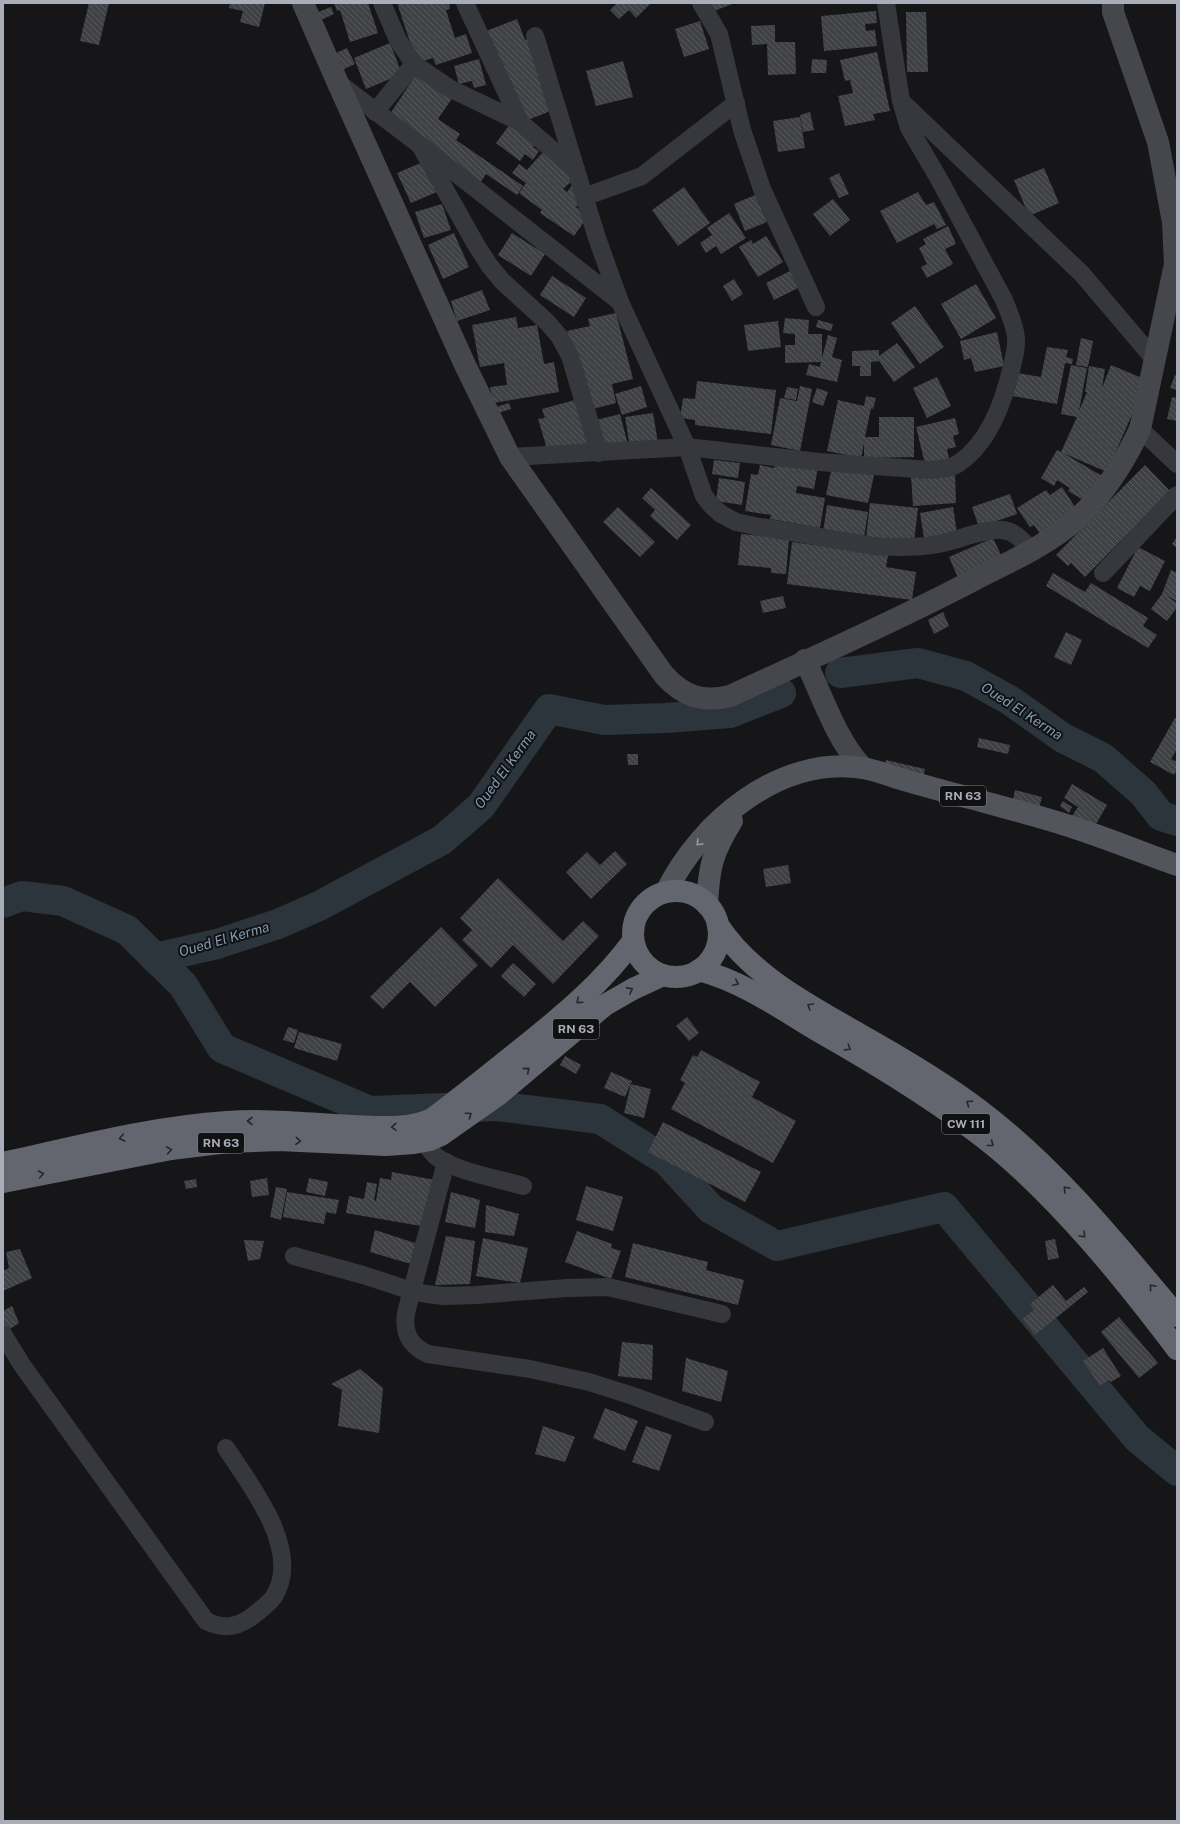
<svg xmlns="http://www.w3.org/2000/svg" width="1180" height="1824" font-family="'Public Sans',sans-serif">
<style>
.lines{fill:none;stroke-linecap:round;stroke-linejoin:round}
.river{stroke:#2c353c;stroke-width:30}
.building{fill:url(#building-back-hatch)}
.street{stroke:#37383d;stroke-width:18}
.secondary{stroke:#45474d;stroke-width:22}
.primary{stroke:#53555c;stroke-width:22}
.highway{stroke:#63666e;stroke-width:22}
.oneway{stroke:#979ba6}
.oneway2{stroke:#26262a}
.labels{text-anchor:middle;stroke-width:4;stroke-linejoin:round;paint-order:stroke}
.shield{fill:#111113;stroke:#7b7e86;stroke-width:1}
.shield-label{font-size:12px;font-weight:bold;fill:#a8adb8}
.water-label{font-size:14px;font-style:italic;fill:#7f9bb3;stroke:#111113}
</style>
<defs>
<pattern id="building-back-hatch" width="6" height="6" patternUnits="userSpaceOnUse"><rect width="6" height="6" fill="#404145"/><path d="M-1 5l2 2M0 0l6 6M5-1l2 2" fill="none" stroke="#595a5e"/></pattern>
</defs>
<rect width="100%" height="100%" fill="#161618"/>
<g class="lines">
<!-- river -->
<g class="river">
<polyline points="840,673 918,663 966,676 1011,701 1063,738 1103,758 1143,793 1161,816 1177,821"/>
<polyline points="3,903 22,896 63,901 127,930 183,985 222,1048 370,1111 496,1106 600,1119 667,1161 711,1209 777,1246 944,1207 1137,1438 1177,1471"/>
<polyline points="155,958 217,944 278,924 319,906 442,840 481,806 549,709 604,720 666,718 730,713 781,693"/>
</g>
</g>
<!-- building -->
<g class="building">
<polygon points="89,3 109,3 99,45 80,41"/>
<polygon points="230,3 265,3 259,27 240,22 243,11 229,8"/>
<polygon points="334,3 368,3 378,33 350,42 340,10 337,11"/>
<polygon points="397,3 449,3 450,9 446,10 455,38 466,34 472,53 436,65 433,58 417,63"/>
<polygon points="617,3 651,3 636,18 629,10 619,19 610,10"/>
<polygon points="708,3 735,3 711,12"/>
<polygon points="331,7 334,14 321,20 318,12"/>
<polygon points="876,11 877,23 865,24 866,31 875,30 877,46 824,51 821,16"/>
<polygon points="906,12 926,12 928,72 907,72"/>
<polygon points="517,19 525,40 528,39 556,109 525,121 486,31"/>
<polygon points="700,21 709,49 684,57 675,29"/>
<polygon points="775,25 775,42 795,42 796,74 768,75 767,44 752,45 751,26"/>
<polygon points="390,43 402,74 366,89 354,58"/>
<polygon points="347,48 355,64 342,70 334,54"/>
<polygon points="877,52 890,111 873,114 875,120 845,126 838,96 853,93 850,80 845,81 840,60"/>
<polygon points="479,59 486,85 474,88 472,81 459,84 454,66"/>
<polygon points="812,59 827,60 826,73 811,73"/>
<polygon points="623,61 633,97 596,106 586,71"/>
<polygon points="417,73 453,97 438,119 460,134 456,140 523,186 517,195 486,174 480,183 388,117"/>
<polygon points="810,112 814,130 803,132 800,115"/>
<polygon points="800,117 805,148 778,152 773,121"/>
<polygon points="510,124 535,144 533,147 539,151 533,160 525,154 520,161 496,143"/>
<polygon points="543,152 574,179 563,189 567,192 574,183 582,199 576,207 588,216 574,236 540,213 542,210 519,193 526,183 512,173 519,164 527,170"/>
<polygon points="423,162 437,192 411,203 397,173"/>
<polygon points="1044,168 1059,203 1029,216 1014,180"/>
<polygon points="839,173 849,194 839,198 829,178"/>
<polygon points="684,187 710,223 678,246 652,210"/>
<polygon points="918,192 926,205 934,202 946,225 937,229 934,224 897,243 880,211"/>
<polygon points="755,195 767,222 745,231 734,204"/>
<polygon points="833,199 850,220 830,236 813,214"/>
<polygon points="442,204 451,230 424,238 415,212"/>
<polygon points="729,213 746,238 721,254 716,246 706,253 700,243 712,235 707,228"/>
<polygon points="948,226 956,244 945,249 953,264 927,278 921,267 927,264 919,248 926,244 923,239"/>
<polygon points="454,233 469,267 443,279 428,245"/>
<polygon points="512,233 545,254 531,276 498,255"/>
<polygon points="766,236 783,262 758,277 739,247 751,240 753,244"/>
<polygon points="792,270 800,287 774,300 766,283"/>
<polygon points="552,276 586,298 574,317 540,295"/>
<polygon points="734,279 743,294 732,301 723,286"/>
<polygon points="976,284 996,318 961,339 941,304"/>
<polygon points="482,290 490,310 457,321 451,301"/>
<polygon points="915,306 944,347 920,364 891,323"/>
<polygon points="616,313 633,379 612,384 616,403 589,410 567,331 590,326 588,319"/>
<polygon points="516,317 518,328 537,325 544,364 554,362 559,392 493,403 490,387 507,385 504,363 480,367 472,325"/>
<polygon points="785,318 809,320 808,334 822,334 822,358 828,335 837,338 832,357 842,360 837,382 806,375 809,364 820,367 821,362 785,363 785,345 795,345 795,334 783,333"/>
<polygon points="818,320 833,324 831,331 816,327"/>
<polygon points="778,321 781,347 748,351 744,325"/>
<polygon points="997,332 1004,366 975,372 971,358 964,360 960,341"/>
<polygon points="1081,338 1093,341 1088,367 1076,365"/>
<polygon points="897,343 915,367 894,382 879,361 871,362 871,376 860,376 860,366 852,366 852,351 879,350 879,356"/>
<polygon points="1047,347 1068,350 1066,357 1073,359 1072,364 1065,363 1057,404 1013,396 1017,373 1041,377"/>
<polygon points="1071,365 1087,368 1079,411 1087,392 1085,392 1089,366 1105,369 1102,388 1111,365 1147,380 1107,472 1063,453 1102,476 1087,502 1068,491 1070,488 1057,480 1054,486 1041,478 1057,450 1061,452 1077,417 1061,414"/>
<polygon points="1175,375 1177,376 1177,390 1170,388"/>
<polygon points="937,377 951,406 927,418 913,388"/>
<polygon points="697,381 776,390 771,434 695,425 695,420 680,418 683,398 695,399"/>
<polygon points="641,386 647,407 622,415 615,394"/>
<polygon points="800,386 812,389 800,451 771,445 780,398 797,401"/>
<polygon points="787,387 798,389 796,400 784,398"/>
<polygon points="817,388 828,392 823,406 812,402"/>
<polygon points="866,396 876,398 873,409 871,408 865,437 879,437 879,417 914,417 914,457 864,458 864,443 861,458 827,451 838,400 864,406"/>
<polygon points="1172,397 1177,398 1177,421 1167,419"/>
<polygon points="575,400 589,447 548,452 538,419 545,418 542,409"/>
<polygon points="509,403 511,409 498,413 496,407"/>
<polygon points="653,413 658,443 630,448 625,417"/>
<polygon points="620,414 627,441 604,448 596,420"/>
<polygon points="955,418 959,434 953,436 956,447 947,449 949,459 925,464 916,427"/>
<polygon points="714,460 740,463 738,478 712,474"/>
<polygon points="776,460 818,467 814,489 797,486 796,493 825,498 820,528 770,519 771,515 745,511 751,474 758,475 760,465 774,468"/>
<polygon points="1145,465 1170,491 1085,577 1071,563 1068,566 1056,555"/>
<polygon points="832,466 874,475 868,503 826,495"/>
<polygon points="955,473 956,503 913,506 911,476"/>
<polygon points="719,478 745,482 742,505 716,501"/>
<polygon points="1062,487 1077,510 1040,534 1034,525 1030,527 1017,508 1046,490 1050,495"/>
<polygon points="651,488 691,525 677,540 650,516 655,510 642,498"/>
<polygon points="1010,494 1017,514 979,527 972,507"/>
<polygon points="870,503 918,508 914,543 866,538"/>
<polygon points="827,505 868,512 864,538 823,532"/>
<polygon points="618,507 655,542 640,557 603,522"/>
<polygon points="953,507 957,533 924,538 920,513"/>
<polygon points="741,534 789,538 786,574 771,573 771,568 738,565"/>
<polygon points="1177,537 1177,548 1172,544"/>
<polygon points="993,538 1003,559 958,578 949,557"/>
<polygon points="792,542 888,555 886,567 916,572 912,600 787,584"/>
<polygon points="1138,547 1165,561 1150,591 1140,586 1134,597 1117,588"/>
<polygon points="1171,570 1177,573 1177,601 1167,596 1177,603 1177,607 1167,621 1151,609 1162,594"/>
<polygon points="1053,573 1085,592 1091,583 1148,618 1143,626 1157,635 1148,648 1046,586"/>
<polygon points="783,596 786,608 763,613 760,601"/>
<polygon points="943,612 949,626 934,634 928,620"/>
<polygon points="1066,632 1082,640 1071,665 1054,657"/>
<polygon points="1175,718 1177,719 1177,749 1171,759 1177,762 1177,769 1174,775 1150,762"/>
<polygon points="979,738 1010,745 1008,754 977,747"/>
<polygon points="627,754 638,754 638,765 628,765"/>
<polygon points="886,760 925,769 922,782 883,772"/>
<polygon points="1072,784 1107,805 1092,831 1070,819 1078,807 1064,798"/>
<polygon points="1015,790 1042,797 1038,812 1012,805"/>
<polygon points="1063,801 1072,807 1069,813 1060,806"/>
<polygon points="615,851 627,864 591,899 566,872 587,852 600,865"/>
<polygon points="788,865 791,883 766,887 763,869"/>
<polygon points="498,878 563,941 583,921 599,936 553,984 513,945 491,968 462,940 472,930 460,918"/>
<polygon points="441,927 478,965 435,1007 410,982 383,1009 370,997"/>
<polygon points="513,963 536,984 524,997 501,976"/>
<polygon points="687,1017 699,1033 689,1041 676,1026"/>
<polygon points="288,1027 298,1030 294,1043 283,1040"/>
<polygon points="299,1032 342,1044 337,1061 294,1048"/>
<polygon points="701,1050 760,1082 752,1097 796,1121 773,1163 671,1109 685,1083 680,1080 693,1055 697,1057"/>
<polygon points="565,1056 581,1065 576,1074 560,1065"/>
<polygon points="611,1072 632,1081 625,1097 604,1088"/>
<polygon points="631,1084 651,1089 644,1118 624,1113"/>
<polygon points="663,1122 761,1172 745,1202 648,1152"/>
<polygon points="392,1172 435,1180 421,1226 346,1213 349,1196 364,1199 367,1182 377,1184 374,1200 376,1201 380,1178 391,1180"/>
<polygon points="267,1178 269,1195 252,1197 250,1181"/>
<polygon points="309,1178 328,1182 325,1196 306,1192"/>
<polygon points="196,1179 197,1187 186,1189 184,1181"/>
<polygon points="586,1186 623,1197 613,1231 576,1220"/>
<polygon points="276,1187 287,1189 281,1220 270,1217"/>
<polygon points="287,1192 339,1200 336,1214 326,1212 324,1224 283,1217"/>
<polygon points="451,1192 480,1200 475,1228 445,1222"/>
<polygon points="486,1205 519,1214 514,1236 485,1232"/>
<polygon points="375,1230 415,1243 411,1264 370,1252"/>
<polygon points="577,1231 612,1244 611,1248 621,1251 611,1279 565,1262"/>
<polygon points="446,1236 475,1241 470,1284 435,1285"/>
<polygon points="483,1238 528,1248 520,1283 476,1276"/>
<polygon points="1055,1239 1059,1258 1048,1260 1045,1241"/>
<polygon points="244,1240 264,1241 260,1259 248,1261"/>
<polygon points="633,1243 708,1262 706,1270 744,1280 738,1305 625,1277"/>
<polygon points="20,1249 32,1278 3,1291 3,1271 9,1268 6,1252"/>
<polygon points="1053,1285 1066,1301 1084,1287 1088,1292 1035,1335 1022,1319 1034,1310 1030,1304"/>
<polygon points="12,1306 19,1323 7,1331 3,1322 3,1311"/>
<polygon points="1119,1317 1158,1363 1139,1378 1101,1332"/>
<polygon points="622,1342 653,1345 652,1380 618,1376"/>
<polygon points="1103,1348 1121,1376 1111,1382 1109,1380 1100,1386 1083,1361"/>
<polygon points="686,1358 728,1371 721,1402 682,1391"/>
<polygon points="360,1369 383,1388 379,1433 338,1426 342,1390 331,1384"/>
<polygon points="605,1408 638,1421 625,1451 593,1438"/>
<polygon points="543,1426 575,1437 565,1462 535,1454"/>
<polygon points="646,1426 672,1435 659,1471 632,1462"/>
</g>
<g class="lines">
<!-- street -->
<g class="street">
<path d="M 382,3 L 398,40 L 414,64 L 449,88 L 520,122 L 576,170 L 597,238 L 620,302 L 687,447 L 704,496 L 711,505 L 721,514 L 736,522 L 755,526 L 873,546 C 895,547 917,548 938,544 C 956,541 985,528 1002,530 C 1015,531 1023,541 1031,550"/>
<polyline points="465,3 520,122"/>
<polyline points="701,3 719,34 742,130 762,189 816,307"/>
<polyline points="535,36 576,170"/>
<polyline points="337,82 420,145 620,302"/>
<polyline points="902,102 1082,274 1155,360"/>
<polyline points="375,112 414,64"/>
<polyline points="420,145 475,243 489,265 502,281 547,322 559,336 570,356 599,453"/>
<polyline points="584,197 642,176 736,103"/>
<polyline points="1140,429 1177,464"/>
<path d="M 510,457 L 687,447 L 819,462 L 930,470 C 939,469 951,469 959,463 C 990,442 1004,401 1012,366 C 1014,357 1017,347 1016,338 C 1015,325 1009,313 1004,300 L 939,179 L 909,128 L 901,101 L 886,3"/>
<polyline points="1103,573 1177,495"/>
<path d="M 424,1141 C 428,1147 432,1154 438,1158 C 461,1173 497,1178 523,1186"/>
<path d="M 446,1162 L 406,1313 C 403,1333 410,1346 428,1354 L 530,1369 L 589,1382 L 630,1395 L 705,1422"/>
<polyline points="294,1256 363,1275 412,1291 427,1294 444,1296 476,1295 567,1288 608,1287 722,1314"/>
<path d="M 3,1334 L 22,1365 L 206,1621 C 224,1630 239,1627 254,1615 C 260,1610 267,1605 272,1599 C 276,1595 278,1588 280,1583 C 293,1539 249,1483 226,1448"/>
</g>
<!-- secondary -->
<g class="secondary">
<path d="M 303,3 L 337,81 L 465,365 L 510,457 L 664,675 C 683,696 702,703 730,696 C 812,658 894,622 974,580 C 1009,562 1048,545 1078,518 C 1104,494 1125,461 1140,429 L 1175,264 L 1173,222 L 1158,142 L 1113,12 L 1113,3"/>
<path d="M 805,660 C 822,695 836,740 863,768"/>
</g>
<!-- primary -->
<g class="primary">
<path d="M 666,892 C 700,822 780,755 863,768 C 874,770 886,774 897,778 C 922,785 946,792 970,798 C 1005,808 1040,816 1075,828 C 1109,839 1143,853 1177,865"/>
<path d="M 707,905 C 709,867 712,853 732,821"/>
</g>
<!-- highway -->
<g class="highway">
<circle cx="676" cy="934" r="43"/>
<path d="M 718,925 C 752,976 807,1004 859,1034 C 900,1057 941,1081 978,1109 C 1055,1167 1116,1243 1177,1316"/>
<path d="M 699,970 C 744,982 781,1009 820,1032 C 880,1066 941,1103 994,1146 C 1062,1202 1124,1279 1177,1349"/>
<path d="M 3,1163 C 77,1147 151,1127 227,1122 C 269,1119 312,1124 354,1126 C 380,1127 408,1130 432,1119 C 464,1095 495,1070 526,1045 C 566,1013 603,982 633,941"/>
<polyline points="3,1182 171,1149 228,1142 279,1140 386,1145 414,1143 430,1140 441,1135 498,1095 605,1005 633,989 663,975"/>
</g>
</g>
<!-- one-way arrows -->
<defs><path id="oneway-chevron" d="M-2-3.5L2.5 0L-2 3.5" fill="none" stroke-width="1.6" stroke-linecap="round" stroke-linejoin="round"/></defs>
<use class="oneway" href="#oneway-chevron" transform="translate(699 843) rotate(133)"/>
<g class="oneway2">
<use href="#oneway-chevron" transform="translate(736 983) rotate(25)"/>
<use href="#oneway-chevron" transform="translate(630 990) rotate(-28)"/>
<use href="#oneway-chevron" transform="translate(579 1001) rotate(138)"/>
<use href="#oneway-chevron" transform="translate(810 1006) rotate(-149)"/>
<use href="#oneway-chevron" transform="translate(848 1048) rotate(32)"/>
<use href="#oneway-chevron" transform="translate(527 1070) rotate(-40)"/>
<use href="#oneway-chevron" transform="translate(969 1103) rotate(-145)"/>
<use href="#oneway-chevron" transform="translate(469 1115) rotate(-35)"/>
<use href="#oneway-chevron" transform="translate(250 1121) rotate(180)"/>
<use href="#oneway-chevron" transform="translate(394 1127) rotate(178)"/>
<use href="#oneway-chevron" transform="translate(122 1138) rotate(169)"/>
<use href="#oneway-chevron" transform="translate(298 1141) rotate(3)"/>
<use href="#oneway-chevron" transform="translate(991 1144) rotate(38)"/>
<use href="#oneway-chevron" transform="translate(169 1150) rotate(-10)"/>
<use href="#oneway-chevron" transform="translate(41 1174) rotate(-11)"/>
<use href="#oneway-chevron" transform="translate(1066 1189) rotate(-133)"/>
<use href="#oneway-chevron" transform="translate(1083 1235) rotate(47)"/>
<use href="#oneway-chevron" transform="translate(1152 1287) rotate(-130)"/>
</g>
<g class="labels">
<!-- shield labels -->
<g class="shield">
<rect x="940" y="786" width="46" height="20" rx="3"/>
<rect x="553" y="1019" width="46" height="20" rx="3"/>
<rect x="942" y="1114" width="48" height="20" rx="3"/>
<rect x="198" y="1133" width="46" height="20" rx="3"/>
</g>
<g class="shield-label">
<text x="963" y="800">RN 63</text>
<text x="576" y="1033">RN 63</text>
<text x="966" y="1128">CW 111</text>
<text x="221" y="1147">RN 63</text>
</g>
<!-- water labels -->
<g class="water-label">
<text transform="translate(1022 711) rotate(33)" y="5">Oued El Kerma</text>
<text transform="translate(505 769) rotate(-54)" y="5">Oued El Kerma</text>
<text transform="translate(224 939) rotate(-16)" y="5">Oued El Kerma</text>
</g>
</g>
<!-- border -->
<rect width="1180" height="1824" fill="none" stroke="#a8adb8" stroke-width="8"/>
</svg>
